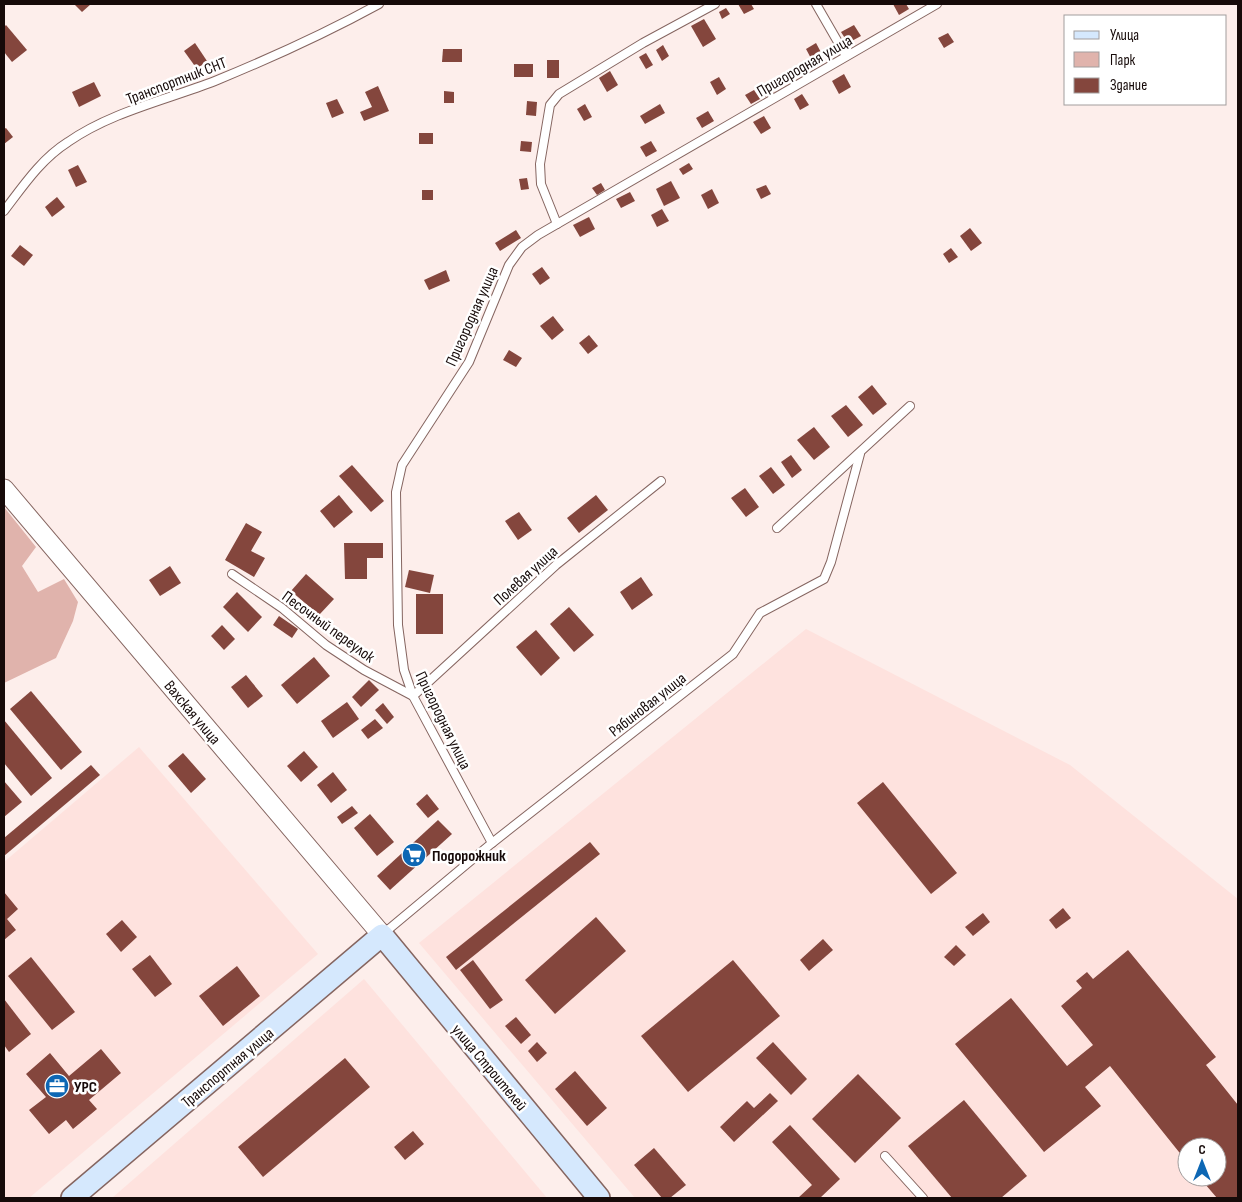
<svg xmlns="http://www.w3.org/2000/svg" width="1242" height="1202" font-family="'Sofia Sans Condensed',sans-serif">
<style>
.built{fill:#fee2de;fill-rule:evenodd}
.green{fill:#e0b3ac}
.building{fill:#84463d}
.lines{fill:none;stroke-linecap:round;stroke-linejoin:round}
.service-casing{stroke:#856560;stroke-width:10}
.tertiary-casing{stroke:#856560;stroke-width:21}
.secondary-casing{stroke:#856560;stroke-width:24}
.service{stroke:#fff;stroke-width:8}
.tertiary{stroke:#fff;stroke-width:19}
.secondary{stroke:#d5e8fd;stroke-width:21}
.labels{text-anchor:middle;stroke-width:5;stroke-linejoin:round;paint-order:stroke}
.street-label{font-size:16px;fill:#160a09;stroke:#fff}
.poi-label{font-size:16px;font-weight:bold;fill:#160a09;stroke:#fff;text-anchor:start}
</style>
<rect width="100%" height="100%" fill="#fdeeeb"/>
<!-- built -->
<g class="built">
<path d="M 806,629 L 1070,765 L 1238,899 L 1238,1198 L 635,1198 L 419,943 ZM 1187,1147 L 1217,1147 L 1217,1177 L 1187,1177 Z"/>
<polygon points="139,747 318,954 29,1198 4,1198 4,862"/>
<polygon points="364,979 547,1198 112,1198"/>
</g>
<!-- green -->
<polygon class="green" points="4,507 36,547 22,566 38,592 64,579 78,602 73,621 56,658 4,683"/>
<!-- building -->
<g class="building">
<polygon points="74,4 91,4 82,12"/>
<polygon points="738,4 751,4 754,9 744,14"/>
<polygon points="893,4 906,4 909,9 899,15"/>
<polygon points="726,8 730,14 722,19 719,12"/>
<polygon points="704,19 716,39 703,47 691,26"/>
<polygon points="6,25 27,50 12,62 4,52 4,27"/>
<polygon points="854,25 861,36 848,43 841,32"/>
<polygon points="948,33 954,42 944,48 938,38"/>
<polygon points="195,43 207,61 197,69 184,51"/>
<polygon points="816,43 824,58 814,64 806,49"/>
<polygon points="663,45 669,56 662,61 656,50"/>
<polygon points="443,49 462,49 462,62 442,62"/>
<polygon points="646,53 653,65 646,69 639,57"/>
<rect x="547" y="60" width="12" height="18"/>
<rect x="514" y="64" width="19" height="13"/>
<polygon points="610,71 618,85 607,92 599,78"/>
<polygon points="844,74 851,87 839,94 832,81"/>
<polygon points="719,77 726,89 717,95 710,82"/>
<polygon points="94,82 101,96 79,107 72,92"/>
<polygon points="768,83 774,92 765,97 760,87"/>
<polygon points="378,86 389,111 364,121 360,112 372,107 365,92"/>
<polygon points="754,90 760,99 751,104 745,95"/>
<polygon points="444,91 454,92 454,103 444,103"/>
<polygon points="802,94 809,105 800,110 794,99"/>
<polygon points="337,99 344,113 332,118 326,103"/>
<polygon points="527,101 537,102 536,116 526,115"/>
<polygon points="585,104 592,117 584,121 577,109"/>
<polygon points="660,104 665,113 645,124 640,116"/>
<polygon points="708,111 714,121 702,128 696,118"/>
<polygon points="764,116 771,128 761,134 753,122"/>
<polygon points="6,128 13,137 4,144 4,129"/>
<rect x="419" y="133" width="14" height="11"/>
<polygon points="521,141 532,142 531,152 520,151"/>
<polygon points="651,141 657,151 646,157 640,147"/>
<polygon points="689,163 693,169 683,175 679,169"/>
<polygon points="78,165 87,182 76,187 68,170"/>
<polygon points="527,178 529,189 521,190 519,179"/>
<polygon points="671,181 680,198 664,206 656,189"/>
<polygon points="601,183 605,190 597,195 592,188"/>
<polygon points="766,185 771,194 761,199 756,189"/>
<polygon points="712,189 719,203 708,209 701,195"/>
<rect x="422" y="190" width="11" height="10"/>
<polygon points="630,192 635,201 621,208 616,199"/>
<polygon points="57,197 65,207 52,217 45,207"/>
<polygon points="662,209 669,221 657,227 651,215"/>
<polygon points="589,217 595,229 580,237 573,225"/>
<polygon points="970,228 982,243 971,251 960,236"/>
<polygon points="516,230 521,238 500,251 495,243"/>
<polygon points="20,245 33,255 24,266 11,256"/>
<polygon points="951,248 958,257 949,263 943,254"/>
<polygon points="542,267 550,278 540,285 532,274"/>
<polygon points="446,270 450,281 429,290 424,280"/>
<polygon points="553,316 564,330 552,340 540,326"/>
<polygon points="589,335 598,346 588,354 579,343"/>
<polygon points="509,350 522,358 516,367 503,360"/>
<polygon points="872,385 887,404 873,415 858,397"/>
<polygon points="846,405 863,425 848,437 831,416"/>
<polygon points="814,427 830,447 814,460 797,440"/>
<polygon points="791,455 802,470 792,478 781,462"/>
<polygon points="352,465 384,501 371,512 339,476"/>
<polygon points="771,467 785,485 773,494 759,476"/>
<polygon points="745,488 759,507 746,517 731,498"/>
<polygon points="339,495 353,512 334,528 320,511"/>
<polygon points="596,495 608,510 579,533 567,518"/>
<polygon points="519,512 532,530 518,540 505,521"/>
<polygon points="246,523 262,532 251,551 265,558 254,577 225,560"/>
<polygon points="344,543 383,543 383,558 367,558 367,579 345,579"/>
<polygon points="170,566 181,583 160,596 149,580"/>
<polygon points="409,570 434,575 430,593 405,587"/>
<polygon points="306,574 334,599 319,615 291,591"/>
<polygon points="641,577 653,595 632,610 620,592"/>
<polygon points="237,592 262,617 248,632 223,607"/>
<rect x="416" y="594" width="27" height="40"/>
<polygon points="569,607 594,635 574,652 550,624"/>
<polygon points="279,616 298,629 292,638 273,625"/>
<polygon points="222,625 235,639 224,650 211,636"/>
<polygon points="536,630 560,658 541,676 516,647"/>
<polygon points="314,657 330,676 297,704 281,685"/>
<polygon points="246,675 263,696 248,708 231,687"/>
<polygon points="369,680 379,690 361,707 352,697"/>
<polygon points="31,691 82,752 61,770 10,709"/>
<polygon points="347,702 359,719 333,738 321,721"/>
<polygon points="383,703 394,717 387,724 375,710"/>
<polygon points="375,719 383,728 368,739 361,730"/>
<polygon points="4,720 52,778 31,796 4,763"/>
<polygon points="304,751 318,767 301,782 287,766"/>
<polygon points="183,753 206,779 191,793 168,766"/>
<polygon points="91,765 100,775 4,856 4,838"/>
<polygon points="333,772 347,790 331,803 317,785"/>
<polygon points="4,781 22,802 4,817"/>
<polygon points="883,782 957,873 931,894 857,803"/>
<polygon points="427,794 439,809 428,818 416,804"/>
<polygon points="352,806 358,813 342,824 337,817"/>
<polygon points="370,814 394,842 377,856 354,828"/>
<polygon points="438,820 452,834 390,890 377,876"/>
<polygon points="590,842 600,854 456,970 446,957"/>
<polygon points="4,892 18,909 7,919 16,930 4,940"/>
<polygon points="1063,908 1071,918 1056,929 1049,920"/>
<polygon points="983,913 990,922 973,936 965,927"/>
<polygon points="596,917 626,951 555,1014 525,980"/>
<polygon points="122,920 137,937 121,952 106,934"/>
<polygon points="823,939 833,950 809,971 800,960"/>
<polygon points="956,945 966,955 954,966 944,957"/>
<polygon points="1128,950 1216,1057 1206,1065 1238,1105 1238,1198 1217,1198 1199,1177 1217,1177 1217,1147 1187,1147 1187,1162 1110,1066 1085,1087 1101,1106 1044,1152 955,1044 1011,998 1067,1066 1093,1045 1061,1006 1082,988 1076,981 1087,972 1093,979"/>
<polygon points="150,955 172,984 155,997 132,969"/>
<polygon points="31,957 75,1012 52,1030 8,976"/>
<polygon points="473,960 503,1000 490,1009 460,970"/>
<polygon points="733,960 780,1016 688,1092 641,1036"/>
<polygon points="237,966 260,996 223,1026 199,996"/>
<polygon points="4,999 31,1034 9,1052 4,1045"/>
<polygon points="516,1017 531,1035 521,1044 505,1026"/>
<polygon points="537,1042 547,1053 537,1062 528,1051"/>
<polygon points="773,1042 807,1079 791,1095 756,1058"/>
<polygon points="101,1049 121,1073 89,1100 97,1109 73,1129 66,1120 49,1134 29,1110 46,1097 26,1074 50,1053 69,1076"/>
<polygon points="345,1058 370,1087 263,1177 238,1147"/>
<polygon points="575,1071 607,1108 587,1126 555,1089"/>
<polygon points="858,1074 901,1118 855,1163 812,1119"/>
<polygon points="770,1093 778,1101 734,1142 720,1127 747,1101 754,1108"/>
<polygon points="964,1100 1027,1176 1001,1198 952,1198 908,1146"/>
<polygon points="790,1125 840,1179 820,1198 798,1198 812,1185 772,1142"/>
<polygon points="413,1131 424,1144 405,1160 394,1147"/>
<polygon points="654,1148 686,1185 670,1198 662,1198 634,1165"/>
</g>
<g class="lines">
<!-- service casing -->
<g class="service-casing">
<g id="service">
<polyline points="816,4 846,56"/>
<path d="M 4,211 C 23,186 41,159 68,142 C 111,112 166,100 215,81 C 271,58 326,33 379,4"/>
<polyline points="557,224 541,184 540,164 550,105 559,94 643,43 715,4"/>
<polyline points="777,528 910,406"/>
<polyline points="232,574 282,608 326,645 364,670 413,696 556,565 661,481"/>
<polyline points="492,843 413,696 404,670 398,625 396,492 402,465 469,362 509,265 522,247 538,235 937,4"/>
<polyline points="383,934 492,843 733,654 760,613 824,579 831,562 860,454"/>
<polyline points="885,1156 923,1198"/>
</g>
</g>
<!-- tertiary casing -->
<g class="tertiary-casing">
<polyline id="tertiary" points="4,489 382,935"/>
</g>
<!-- secondary casing -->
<g class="secondary-casing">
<polyline id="secondary" points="72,1198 382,935 599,1198"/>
</g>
<!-- service -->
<use href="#service" class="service"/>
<!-- tertiary -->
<use href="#tertiary" class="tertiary"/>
<!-- secondary -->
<use href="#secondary" class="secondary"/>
</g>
<!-- icons -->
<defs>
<g id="supermarket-disc" transform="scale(1.25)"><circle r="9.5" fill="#0d67b4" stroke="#fff"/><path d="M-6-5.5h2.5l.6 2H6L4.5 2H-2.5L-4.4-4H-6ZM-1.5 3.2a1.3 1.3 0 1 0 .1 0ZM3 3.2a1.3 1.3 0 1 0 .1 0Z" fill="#fff"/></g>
<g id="office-disc" transform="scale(1.25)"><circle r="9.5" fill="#0d67b4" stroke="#fff"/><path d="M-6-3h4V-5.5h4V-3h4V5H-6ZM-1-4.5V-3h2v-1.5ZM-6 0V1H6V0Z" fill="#fff"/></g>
</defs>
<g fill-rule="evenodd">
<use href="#supermarket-disc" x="414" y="855"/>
<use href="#office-disc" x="57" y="1086"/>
</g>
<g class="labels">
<!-- street labels -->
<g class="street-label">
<text transform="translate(804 65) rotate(-30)" y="6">Пригородная улица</text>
<text transform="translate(176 80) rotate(-21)" y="6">Транспортник СНТ</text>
<text transform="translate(471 316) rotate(-66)" y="6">Пригородная улица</text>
<text transform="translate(525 575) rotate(-42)" y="6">Полевая улица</text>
<text transform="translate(329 626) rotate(36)" y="6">Песочный переулок</text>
<text transform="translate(647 704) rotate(-38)" y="6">Рябиновая улица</text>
<text transform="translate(193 712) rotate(50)" y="6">Вахская улица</text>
<text transform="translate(444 720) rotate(64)" y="6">Пригородная улица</text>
<text transform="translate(227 1067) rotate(-40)" y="6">Транспортная улица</text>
<text transform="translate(490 1067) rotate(50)" y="6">улица Строителей</text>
</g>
<!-- poi labels -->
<g class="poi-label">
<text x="432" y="861">Подорожник</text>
<text x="74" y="1092">УРС</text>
</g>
</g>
<!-- border -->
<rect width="1242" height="1202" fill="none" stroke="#160a09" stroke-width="10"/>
<!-- legend -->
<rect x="1064" y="15" width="162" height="90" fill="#ffffff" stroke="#a29d9d"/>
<rect x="1074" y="31" width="25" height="8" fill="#d5e8fd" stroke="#a29d9d"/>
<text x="1110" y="40" font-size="15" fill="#160a09">Улица</text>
<rect x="1074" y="52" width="25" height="15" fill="#e0b3ac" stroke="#a29d9d"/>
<text x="1110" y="65" font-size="15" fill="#160a09">Парк</text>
<rect x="1074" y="78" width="25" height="15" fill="#84463d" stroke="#a29d9d"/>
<text x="1110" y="90" font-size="15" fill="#160a09">Здание</text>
<!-- north arrow -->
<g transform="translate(1202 1162)"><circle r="24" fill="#ffffff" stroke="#a29d9d"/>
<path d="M0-4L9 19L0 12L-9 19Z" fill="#0d67b4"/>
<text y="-8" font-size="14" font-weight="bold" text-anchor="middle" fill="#160a09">С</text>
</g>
</svg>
